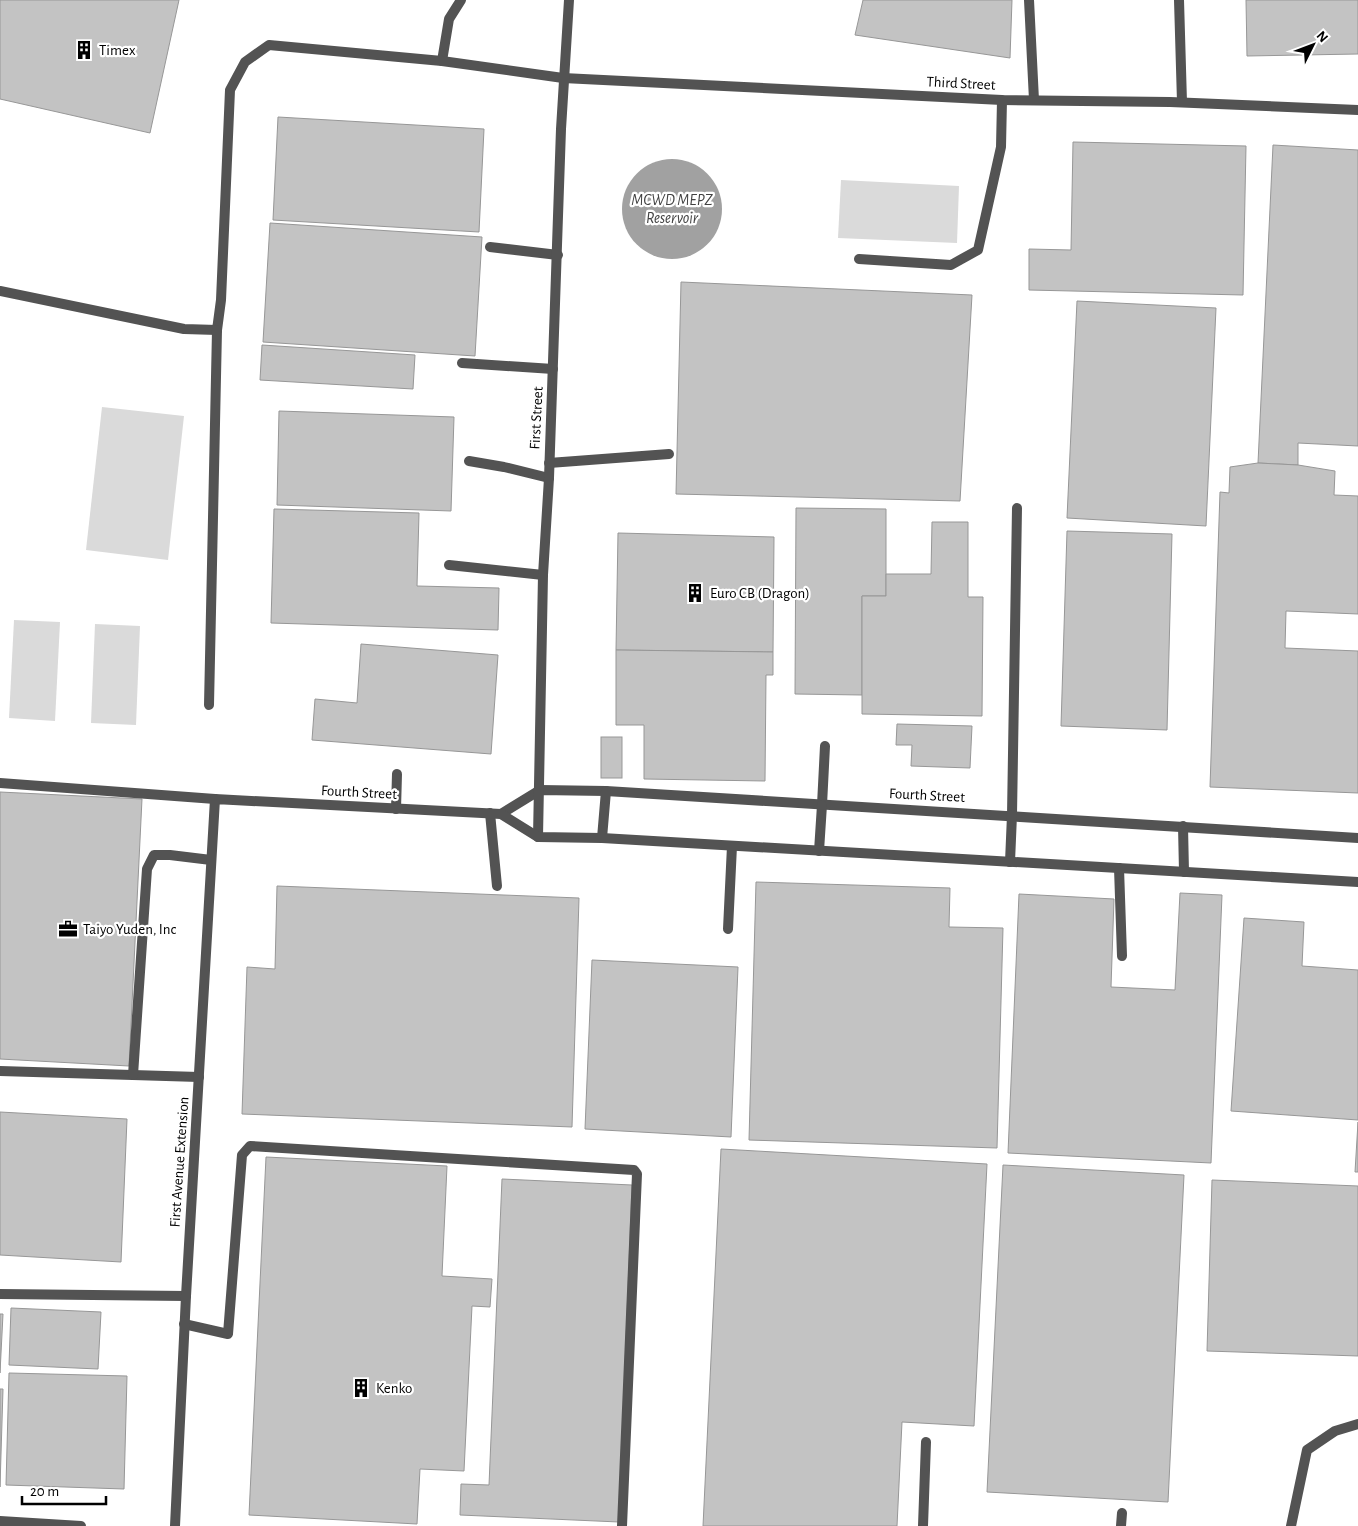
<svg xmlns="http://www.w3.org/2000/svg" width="1358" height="1526" font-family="'Alegreya Sans',sans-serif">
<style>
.green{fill:#dadada}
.water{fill:#a1a1a1}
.building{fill:#c3c3c3;stroke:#979797}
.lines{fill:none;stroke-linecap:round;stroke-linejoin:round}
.service{stroke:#535353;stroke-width:10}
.minor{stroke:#535353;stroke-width:10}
.labels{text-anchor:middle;stroke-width:4.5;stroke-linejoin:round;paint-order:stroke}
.poi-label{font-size:15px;fill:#000;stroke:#fff;text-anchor:start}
.street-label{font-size:15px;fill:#000;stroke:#fff}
.water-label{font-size:16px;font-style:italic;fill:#424242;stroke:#fff}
</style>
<rect width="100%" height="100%" fill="#fff"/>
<!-- green -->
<g class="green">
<polygon points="841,180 959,186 957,243 838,238"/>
<polygon points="102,407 184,416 168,560 86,550"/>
<polygon points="14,620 60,622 55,721 9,718"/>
<polygon points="95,624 140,626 136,725 91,723"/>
</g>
<!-- water -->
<circle class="water" cx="672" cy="209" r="50"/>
<!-- building -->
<g class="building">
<polygon points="0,0 179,0 150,133 0,99"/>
<polygon points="863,0 1012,0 1010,58 855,35"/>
<polygon points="1246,0 1358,0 1358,54 1247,56"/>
<polygon points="278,117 484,129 479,232 273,220"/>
<polygon points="1073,142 1246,146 1243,295 1029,290 1029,249 1071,250"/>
<polygon points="1273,145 1358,150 1358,446 1298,443 1298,465 1258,463"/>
<polygon points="270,223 482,237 475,356 263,342"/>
<polygon points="681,282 972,295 960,501 676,494"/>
<polygon points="1077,301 1216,308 1206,526 1067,518"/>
<polygon points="262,345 415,355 413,389 260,380"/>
<polygon points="279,411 454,417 451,511 277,505"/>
<polygon points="1258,463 1298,465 1335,471 1334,495 1358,496 1358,614 1286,611 1285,648 1358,651 1358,793 1210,787 1220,492 1229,493 1230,467"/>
<polygon points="796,508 886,509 886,596 862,596 862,695 795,694"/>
<polygon points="274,509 419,513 417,586 499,588 498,630 271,623"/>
<polygon points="932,522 968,522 968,597 983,597 982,716 862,714 862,596 886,596 886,574 931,574"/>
<polygon points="1067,531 1172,534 1167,730 1061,726"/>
<polygon points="618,533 774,537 773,652 616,650"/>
<polygon points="361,644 498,655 491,754 312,740 315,699 357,703"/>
<polygon points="616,650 773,652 773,675 766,675 765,781 644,779 644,725 616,725"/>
<polygon points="897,724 972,726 970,768 911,766 912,745 896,745"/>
<rect x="601" y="737" width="21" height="41"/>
<polygon points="0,792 142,799 129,1066 0,1059"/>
<polygon points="756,882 950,888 949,927 1003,928 997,1148 749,1140"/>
<polygon points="277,886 579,898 572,1127 242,1114 247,967 275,969"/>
<polygon points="1180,893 1222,895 1211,1163 1008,1153 1019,894 1114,899 1111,987 1175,990"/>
<polygon points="1244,918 1304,922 1302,966 1358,970 1358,1120 1231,1111"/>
<polygon points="592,960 738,967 731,1137 585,1129"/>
<polygon points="0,1112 127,1119 121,1262 0,1255"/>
<polygon points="1358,1122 1358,1172 1355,1172"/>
<polygon points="721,1149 987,1164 974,1426 902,1422 897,1526 703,1526"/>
<polygon points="266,1157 447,1166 442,1276 492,1279 490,1307 472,1306 464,1471 420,1469 417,1524 249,1515"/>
<polygon points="1003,1165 1184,1175 1168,1502 987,1492"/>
<polygon points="502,1179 632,1185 619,1522 460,1515 461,1484 489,1485"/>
<polygon points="1212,1180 1358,1186 1358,1356 1207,1351"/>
<polygon points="11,1308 101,1312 98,1369 9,1365"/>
<polygon points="0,1314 3,1314 0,1373"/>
<polygon points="9,1373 127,1376 124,1489 6,1485"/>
<polygon points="0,1389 3,1389 0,1487"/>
</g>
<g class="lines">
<!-- service -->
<g class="service">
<polyline points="1029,0 1034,100"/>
<polyline points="442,61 449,19 461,0"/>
<polyline points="490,247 558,255"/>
<polyline points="859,259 951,265 978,250 1001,147 1002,100"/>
<polyline points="0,291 184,329 217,330 221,300 230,90 245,62 269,45 442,61 563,78"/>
<polyline points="462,363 553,369"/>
<polyline points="469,461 504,467 549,478"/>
<polyline points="549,463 669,454"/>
<polyline points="449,565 543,575"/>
<polyline points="209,705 217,330"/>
<polyline points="0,783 215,799"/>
<polyline points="822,805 825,746"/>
<polyline points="396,809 397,774"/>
<polyline points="490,813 497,886"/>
<polyline points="1012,815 1017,508"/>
<polyline points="1119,868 1122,956"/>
<polyline points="728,929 732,846"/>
<polyline points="0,1071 199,1077"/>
<polyline points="133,1075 147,869 154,855 170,855 211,860"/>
<polyline points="0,1294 186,1296"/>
<polyline points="184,1324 228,1334 242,1155 250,1146 634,1170 637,1174 622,1526"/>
<polyline points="923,1526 926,1442"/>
<polyline points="1121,1526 1122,1513"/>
<polyline points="1291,1526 1307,1450 1335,1431 1358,1424"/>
</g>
<!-- minor -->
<g class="minor">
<polyline points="1179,0 1182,102"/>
<polyline points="563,78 1002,100 1170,102 1358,110"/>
<polyline points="501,814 540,790 606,791 1358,838"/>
<polyline points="1183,826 1184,872"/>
<polyline points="538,837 543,575 549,478 561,129 569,0"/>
<polyline points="602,838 606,791"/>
<polyline points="819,851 822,805"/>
<polyline points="1010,862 1012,815"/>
<polyline points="0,1521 81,1526"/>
<polyline points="175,1526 186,1296 215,799 501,814 538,837 602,838 1358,882"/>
</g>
</g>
<!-- icons -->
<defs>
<g id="building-bare" transform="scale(1.5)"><path d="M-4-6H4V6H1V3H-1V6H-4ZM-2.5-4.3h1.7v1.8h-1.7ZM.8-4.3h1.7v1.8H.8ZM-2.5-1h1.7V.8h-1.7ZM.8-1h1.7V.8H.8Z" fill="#000" stroke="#fff" stroke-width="2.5" paint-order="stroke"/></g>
<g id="office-bare" transform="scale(1.5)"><path d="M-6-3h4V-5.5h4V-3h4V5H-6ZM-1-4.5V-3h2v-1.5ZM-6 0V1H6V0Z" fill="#000" stroke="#fff" stroke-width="2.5" paint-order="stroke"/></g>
</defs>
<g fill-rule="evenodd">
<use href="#building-bare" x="84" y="50"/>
<use href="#building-bare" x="695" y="593"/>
<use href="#office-bare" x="68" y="929"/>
<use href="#building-bare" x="361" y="1388"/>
</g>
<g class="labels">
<!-- poi labels -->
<g class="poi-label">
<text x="99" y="55">Timex</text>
<text x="710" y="598">Euro CB (Dragon)</text>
<text x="83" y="934">Taiyo Yuden, Inc</text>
<text x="376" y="1393">Kenko</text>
</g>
<!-- street labels -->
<g class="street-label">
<text transform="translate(961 83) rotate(3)" y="5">Third Street</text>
<text transform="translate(536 418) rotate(-87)" y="5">First Street</text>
<text transform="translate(359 792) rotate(3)" y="5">Fourth Street</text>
<text transform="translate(927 795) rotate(3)" y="5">Fourth Street</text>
<text transform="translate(179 1162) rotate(-86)" y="5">First Avenue Extension</text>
</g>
<!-- water labels -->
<g class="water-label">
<text x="672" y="205">MCWD MEPZ<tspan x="672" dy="18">Reservoir</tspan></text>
</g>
</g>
<!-- north arrow -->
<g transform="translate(1313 45) rotate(48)" stroke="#ffffff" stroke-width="4" paint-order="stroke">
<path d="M0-4L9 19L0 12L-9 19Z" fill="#000000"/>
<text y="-8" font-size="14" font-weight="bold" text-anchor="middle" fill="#000000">N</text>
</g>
<!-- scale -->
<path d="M22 1496v8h84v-8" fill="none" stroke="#000000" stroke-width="2.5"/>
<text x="30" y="1496" font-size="15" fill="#000000" stroke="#ffffff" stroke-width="4" paint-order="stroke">20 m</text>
</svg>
